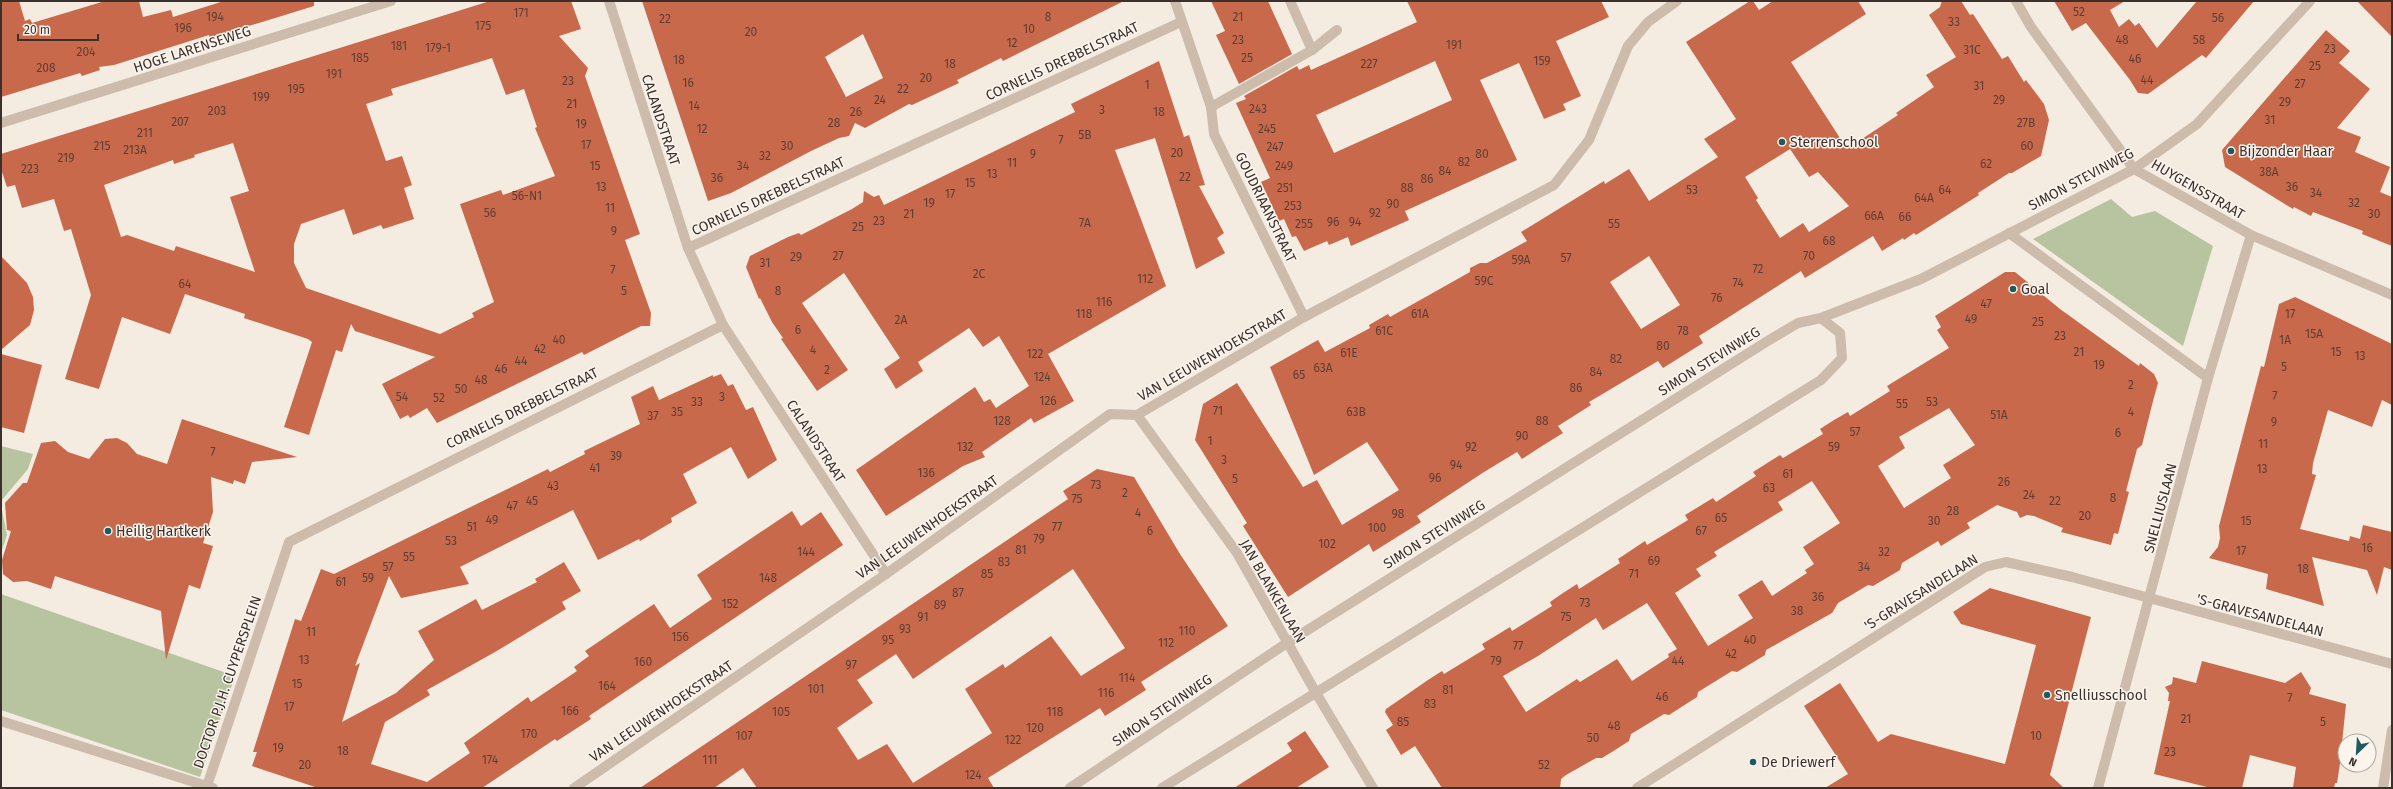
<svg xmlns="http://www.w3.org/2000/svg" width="2393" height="789" font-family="'Fira Sans',sans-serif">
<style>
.green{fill:#b8c4a0}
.building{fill:#c8694b;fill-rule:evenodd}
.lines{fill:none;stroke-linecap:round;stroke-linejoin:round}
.minor{stroke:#cdbbac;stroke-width:10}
.poi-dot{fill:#1f5a5e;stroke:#fbf5ee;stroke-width:1.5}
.labels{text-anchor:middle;stroke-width:3;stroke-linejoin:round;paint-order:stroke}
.number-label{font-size:12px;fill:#5e3e33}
.street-label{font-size:14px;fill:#3b302b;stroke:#fbf5ee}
.poi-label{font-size:14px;fill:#3b302b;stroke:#fbf5ee;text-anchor:start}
</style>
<rect width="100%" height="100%" fill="#f4ebe1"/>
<!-- green -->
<g class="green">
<polygon points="2111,199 2132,217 2155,211 2213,246 2183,346 2033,239"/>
<polygon points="1,446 33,454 28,469 1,501"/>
<polygon points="1,505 7,535 1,553"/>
<polygon points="1,594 235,676 200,777 1,710"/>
</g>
<!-- building -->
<g class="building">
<polygon points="1,1 19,1 25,21 30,19 32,23 105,1 139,1 143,17 171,10 173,17 224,1 314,1 314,6 210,38 209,35 114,65 99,67 100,70 82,76 80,73 1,97"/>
<path d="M 490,1 L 571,1 L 581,29 L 559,36 L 588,68 L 585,76 L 640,234 L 625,240 L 651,313 L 650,326 L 641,326 L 584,355 L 582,352 L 437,423 L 427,408 L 410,418 L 408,415 L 400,419 L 382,384 L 435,357 L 355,331 L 351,324 L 342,352 L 336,350 L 309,435 L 284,427 L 312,342 L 308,339 L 244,318 L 245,314 L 185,294 L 170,334 L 122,317 L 99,389 L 65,379 L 91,295 L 71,229 L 64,231 L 54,199 L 22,208 L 15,185 L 7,187 L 1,169 L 1,154 ZM 492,58 L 506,95 L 524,89 L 537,127 L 535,128 L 555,176 L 503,195 L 501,190 L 460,204 L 494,302 L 472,313 L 474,317 L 440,334 L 306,288 L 294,263 L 294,244 L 301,224 L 344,209 L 353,235 L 381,225 L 383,229 L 414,219 L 404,188 L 412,185 L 402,156 L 386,161 L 366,104 L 393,95 L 391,89 ZM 233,143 L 249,191 L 230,197 L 255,272 L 176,246 L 174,251 L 127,235 L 121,237 L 104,185 L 173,160 L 174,164 L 195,157 L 194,155 Z"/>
<path d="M 642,1 L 1124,1 L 1003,61 L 1001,58 L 957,80 L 959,83 L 912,105 L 909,104 L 865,128 L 855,123 L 849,136 L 839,138 L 811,151 L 731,193 L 708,201 ZM 863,34 L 883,78 L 846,97 L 825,57 Z"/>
<polygon points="1211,1 1268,1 1292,54 1239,84 1216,35 1225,31"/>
<path d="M 1407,1 L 1601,1 L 1609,17 L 1556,41 L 1581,96 L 1563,104 L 1566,110 L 1544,119 L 1519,63 L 1480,80 L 1517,160 L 1405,211 L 1409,220 L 1351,246 L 1348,237 L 1329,245 L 1327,241 L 1304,251 L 1296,236 L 1292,237 L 1284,219 L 1279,221 L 1261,182 L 1270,178 L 1236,103 L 1246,99 L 1244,96 L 1297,66 L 1299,70 L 1309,65 L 1311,70 L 1417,22 ZM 1435,61 L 1452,100 L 1334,153 L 1316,115 Z"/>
<path d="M 1750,1 L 1753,1 L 1759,10 L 1773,1 L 1858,1 L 1866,14 L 1791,62 L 1847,149 L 1898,115 L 1896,113 L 1934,87 L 1926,75 L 1956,57 L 1929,15 L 1940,7 L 1942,1 L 1961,1 L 1970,15 L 1973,14 L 2002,59 L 2008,56 L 2024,82 L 2026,80 L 2044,104 L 2049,120 L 2041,156 L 2012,173 L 2009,173 L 1978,193 L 1979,195 L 1916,235 L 1914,233 L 1904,240 L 1903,238 L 1882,251 L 1873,236 L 1805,278 L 1801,271 L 1699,336 L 1703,343 L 1663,368 L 1658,361 L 1589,402 L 1591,405 L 1558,426 L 1563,433 L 1542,446 L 1522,459 L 1517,452 L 1484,472 L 1417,516 L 1421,522 L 1373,552 L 1369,544 L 1288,597 L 1243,526 L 1247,523 L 1195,440 L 1203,404 L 1237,383 L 1303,487 L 1317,480 L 1342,525 L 1399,490 L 1367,442 L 1314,475 L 1270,367 L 1318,340 L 1325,352 L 1370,328 L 1369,325 L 1388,314 L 1390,317 L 1470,272 L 1470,268 L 1480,263 L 1487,263 L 1527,241 L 1521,232 L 1604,181 L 1605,184 L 1629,169 L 1649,201 L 1718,157 L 1704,139 L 1736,119 L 1686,42 ZM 1790,149 L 1809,177 L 1818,172 L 1849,206 L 1809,232 L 1803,223 L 1780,238 L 1756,200 L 1758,198 L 1745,177 ZM 1649,256 L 1680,305 L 1641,329 L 1610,282 Z"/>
<polygon points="2054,1 2125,1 2110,10 2119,27 2129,19 2135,26 2139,23 2157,48 2197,1 2254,1 2206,58 2202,55 2148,94 2138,93 2130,80 2086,23 2072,31"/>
<polygon points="2357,1 2392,1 2392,37"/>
<polygon points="2326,30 2350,51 2339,63 2370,89 2337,128 2361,137 2355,152 2390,167 2380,192 2392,197 2392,246 2362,234 2363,231 2313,212 2311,216 2294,207 2293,209 2225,167 2222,150"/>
<polygon points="1159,61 1184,137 1189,135 1205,185 1199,186 1224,233 1217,238 1225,253 1196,269 1155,138 1115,150 1166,286 1048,354 1074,401 1034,423 1031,418 982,452 985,457 963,466 886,516 856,470 975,387 984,402 990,399 996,408 1029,386 999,336 983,347 969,328 918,362 923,371 896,389 884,369 900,358 844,273 802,303 848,370 817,391 781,339 783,338 772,322 760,298 759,299 746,267 750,256 788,237 799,233 801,235 852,209 863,202 864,191 874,197 879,195 884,205 1075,112 1071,104"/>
<polygon points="1,256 27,283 33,297 34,310 30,325 1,350"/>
<path d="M 2005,272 L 2015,272 L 2060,309 L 2139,366 L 2140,363 L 2154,374 L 2158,383 L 2153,401 L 2142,445 L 2137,449 L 2126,491 L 2129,492 L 2118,534 L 2114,533 L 2111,545 L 2061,532 L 2063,528 L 2034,516 L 2027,515 L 2020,518 L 2017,512 L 1997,505 L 1967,523 L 1970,528 L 1941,546 L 1938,541 L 1902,563 L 1900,570 L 1873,586 L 1868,585 L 1838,603 L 1832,613 L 1766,650 L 1765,655 L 1737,672 L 1732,671 L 1698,692 L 1697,697 L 1669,715 L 1664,714 L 1631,734 L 1629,741 L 1615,750 L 1602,758 L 1596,758 L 1566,775 L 1561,779 L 1560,788 L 1442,788 L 1415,746 L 1401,755 L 1386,730 L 1393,725 L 1385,712 L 1386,709 L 1428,680 L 1442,671 L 1444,674 L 1485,649 L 1482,644 L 1497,635 L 1510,627 L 1512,631 L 1552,606 L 1550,602 L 1563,593 L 1577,584 L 1579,589 L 1620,563 L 1618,559 L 1645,541 L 1647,545 L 1688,520 L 1685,515 L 1713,498 L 1716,502 L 1756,476 L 1753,472 L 1780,455 L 1783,458 L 1823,434 L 1820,429 L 1834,420 L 1848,412 L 1850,416 L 1890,391 L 1887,386 L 1949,348 L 1937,330 L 1941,327 L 1935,316 ZM 1949,408 L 1975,445 L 1943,465 L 1951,478 L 1904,508 L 1878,466 L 1905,448 L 1899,437 ZM 1812,481 L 1840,523 L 1803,547 L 1814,564 L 1805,570 L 1807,573 L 1772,596 L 1762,580 L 1738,595 L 1753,618 L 1708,646 L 1675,593 L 1701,576 L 1696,569 L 1717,556 L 1714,552 L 1783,510 L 1778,502 ZM 1647,603 L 1677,649 L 1668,654 L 1669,657 L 1632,681 L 1617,659 L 1580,682 L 1577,679 L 1526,712 L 1503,676 L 1538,656 L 1596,618 L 1603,630 Z"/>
<polygon points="2295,297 2392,344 2392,405 2382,400 2372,427 2328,410 2313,463 2312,474 2316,475 2300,529 2349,541 2350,536 2360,539 2363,525 2392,532 2392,570 2384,567 2377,595 2367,570 2312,557 2324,606 2266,589 2268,574 2209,558 2218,547 2220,538 2219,526 2261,366 2264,367 2279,304"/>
<polygon points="1,354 42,365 24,433 1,427"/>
<polygon points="721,374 728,386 733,384 746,410 753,407 777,460 748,479 731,447 683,474 697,503 671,518 672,522 640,541 639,539 598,560 573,510 460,567 469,584 401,598 389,576 355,666 360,663 342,722 396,693 434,660 418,631 476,599 482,610 537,582 535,579 564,562 581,591 562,602 566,609 495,652 427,690 430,695 385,722 371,764 427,782 470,753 464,743 528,697 531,702 577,671 574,667 589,656 585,651 654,604 670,628 712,599 697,575 792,511 801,526 821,512 843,545 589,716 591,719 557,741 555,739 482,788 318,788 252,766 257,752 253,752 295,619 301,621 321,569 334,574 548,469 550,472 585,454 584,451 640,424 631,397 653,386 659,400 713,375 713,377"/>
<polygon points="182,419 297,457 252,462 245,484 234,480 233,484 211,477 213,512 203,543 213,546 200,589 189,585 166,660 161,611 55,576 51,589 27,581 13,582 3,574 2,560 11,531 7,530 5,503 23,483 27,483 41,443 55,441 68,452 89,459 105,439 117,438 127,443 137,454 167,464"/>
<path d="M 1097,469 L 1134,477 L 1180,554 L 1228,626 L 1141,682 L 1146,690 L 1105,716 L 1100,708 L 988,778 L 994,788 L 757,788 L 743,768 L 714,788 L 640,788 L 1068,499 L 1063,491 ZM 1073,569 L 1125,648 L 1081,676 L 1051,636 L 1005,668 L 1003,664 L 965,689 L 992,733 L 913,783 L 887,744 L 858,760 L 837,728 L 873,703 L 857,680 L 896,654 L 913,679 Z"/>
<polygon points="1990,588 2091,617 2050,775 2064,788 1825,788 1848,774 1804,706 1840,683 1878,742 1891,734 2005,764 2036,645 1961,624 1953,612"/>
<polygon points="2202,661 2285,683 2301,672 2311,688 2309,694 2346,704 2342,743 2343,744 2337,783 2335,783 2334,788 2293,788 2296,767 2250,755 2242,788 2211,788 2154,774 2170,701 2168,701 2169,693 2165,687 2172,684 2173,677 2196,683"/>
<polygon points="1305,731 1329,767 1296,788 1234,788 1292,751 1287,743"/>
</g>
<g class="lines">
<!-- minor -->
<g class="minor">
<polyline points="609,1 688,248"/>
<polyline points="1175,1 1211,107 1214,134 1304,317"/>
<polyline points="1290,1 1312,50"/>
<polyline points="2016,1 2031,27 2134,169 2251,235 2392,295"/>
<polyline points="1211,107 1312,50 1337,30"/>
<polyline points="1,123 391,1"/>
<polyline points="2009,233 2208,378"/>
<polyline points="723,325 886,574"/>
<polyline points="1137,415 1237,553 1316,693 1373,788"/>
<polyline points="1,721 213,788"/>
<polyline points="207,786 289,542 723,325 688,248 1181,22"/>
<polyline points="574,788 886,574 1110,414 1137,415 1304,317 1554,185 1589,140 1628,46 1648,22 1677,1"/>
<polyline points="1070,788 1287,643 1766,342 1798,323 1821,318 1921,279 2134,169 2197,124 2310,1"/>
<polyline points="1162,788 1821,380 1842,358 1840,333 1821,318"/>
<polyline points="1637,788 1985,567 2006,562 2072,577 2392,664"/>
<polyline points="2098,788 2208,378 2251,235"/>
<polyline points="2383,788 2392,730"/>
</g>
</g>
<!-- markers -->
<g class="poi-dot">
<circle cx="1782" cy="142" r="4"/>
<circle cx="2231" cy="151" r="4"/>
<circle cx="2013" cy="289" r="4"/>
<circle cx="108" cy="531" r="4"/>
<circle cx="2047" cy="695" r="4"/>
<circle cx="1753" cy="762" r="4"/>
</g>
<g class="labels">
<!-- number labels -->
<g class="number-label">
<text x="2079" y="16">52</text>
<text x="521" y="17">171</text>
<text x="215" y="21">194</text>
<text x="1048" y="21">8</text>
<text x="1238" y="21">21</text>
<text x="2218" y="22">56</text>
<text x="665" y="23">22</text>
<text x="1954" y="26">33</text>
<text x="483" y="30">175</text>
<text x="183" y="32">196</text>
<text x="1029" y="33">10</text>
<text x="751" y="36">20</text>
<text x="1238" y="44">23</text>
<text x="2122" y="44">48</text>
<text x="2199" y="44">58</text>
<text x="1012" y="47">12</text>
<text x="1454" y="49">191</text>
<text x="399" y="50">181</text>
<text x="438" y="52">179-1</text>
<text x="2330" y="53">23</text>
<text x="1972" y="54">31C</text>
<text x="86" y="56">204</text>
<text x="360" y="62">185</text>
<text x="1247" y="62">25</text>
<text x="2135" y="63">46</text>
<text x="679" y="64">18</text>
<text x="1542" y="65">159</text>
<text x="950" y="68">18</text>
<text x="1369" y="68">227</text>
<text x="2315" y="70">25</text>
<text x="46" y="72">208</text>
<text x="334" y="78">191</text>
<text x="926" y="82">20</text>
<text x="2147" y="84">44</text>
<text x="568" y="85">23</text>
<text x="688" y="87">16</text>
<text x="2300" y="88">27</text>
<text x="1147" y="89">1</text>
<text x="1979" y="90">31</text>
<text x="296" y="93">195</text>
<text x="903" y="93">22</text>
<text x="261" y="101">199</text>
<text x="880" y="104">24</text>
<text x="1999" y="104">29</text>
<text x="2285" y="106">29</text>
<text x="572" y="108">21</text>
<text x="694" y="110">14</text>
<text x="1258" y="113">243</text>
<text x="1102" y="114">3</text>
<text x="217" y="115">203</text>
<text x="856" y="116">26</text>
<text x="1159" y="116">18</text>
<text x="2270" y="124">31</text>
<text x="180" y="126">207</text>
<text x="834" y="127">28</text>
<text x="2026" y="127">27B</text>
<text x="581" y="128">19</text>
<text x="702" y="133">12</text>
<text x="1267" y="133">245</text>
<text x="145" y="137">211</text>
<text x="1085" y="139">5B</text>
<text x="1061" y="144">7</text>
<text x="586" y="149">17</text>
<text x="102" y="150">215</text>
<text x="787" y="150">30</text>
<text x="2027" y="150">60</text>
<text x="1275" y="151">247</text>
<text x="135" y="154">213A</text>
<text x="1177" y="157">20</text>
<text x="1033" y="158">9</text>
<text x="1482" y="158">80</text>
<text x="765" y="160">32</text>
<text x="66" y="162">219</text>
<text x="1464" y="166">82</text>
<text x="1012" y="167">11</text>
<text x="1986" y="168">62</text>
<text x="595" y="170">15</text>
<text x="743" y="170">34</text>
<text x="1284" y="170">249</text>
<text x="30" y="173">223</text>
<text x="1445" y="175">84</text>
<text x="2269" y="176">38A</text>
<text x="992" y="178">13</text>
<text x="1185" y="181">22</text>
<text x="717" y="182">36</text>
<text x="1427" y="183">86</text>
<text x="970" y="187">15</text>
<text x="601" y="191">13</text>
<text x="2292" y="191">36</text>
<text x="1285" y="192">251</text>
<text x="1407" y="192">88</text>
<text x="1692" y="194">53</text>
<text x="1945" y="194">64</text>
<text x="2316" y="197">34</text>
<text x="950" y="198">17</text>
<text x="527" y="200">56-N1</text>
<text x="1924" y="202">64A</text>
<text x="929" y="207">19</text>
<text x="2354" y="207">32</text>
<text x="1393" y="208">90</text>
<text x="1293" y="210">253</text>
<text x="610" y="212">11</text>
<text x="490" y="217">56</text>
<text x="1375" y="217">92</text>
<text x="909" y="218">21</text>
<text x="2374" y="218">30</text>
<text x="1874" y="220">66A</text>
<text x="1905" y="221">66</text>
<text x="879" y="225">23</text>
<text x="1333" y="226">96</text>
<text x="1355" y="226">94</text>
<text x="1085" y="227">7A</text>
<text x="1304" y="228">255</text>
<text x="1614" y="228">55</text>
<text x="858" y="231">25</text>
<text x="614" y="235">9</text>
<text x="1829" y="245">68</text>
<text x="838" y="260">27</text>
<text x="1809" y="260">70</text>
<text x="796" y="261">29</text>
<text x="1566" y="262">57</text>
<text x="1521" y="264">59A</text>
<text x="765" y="267">31</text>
<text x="1758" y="273">72</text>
<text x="613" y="274">7</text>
<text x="979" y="278">2C</text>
<text x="1145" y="283">112</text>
<text x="1484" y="285">59C</text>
<text x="1738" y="287">74</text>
<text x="185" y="288">64</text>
<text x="624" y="295">5</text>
<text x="778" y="295">8</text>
<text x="1717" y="302">76</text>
<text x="1104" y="306">116</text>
<text x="1986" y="308">47</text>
<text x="1084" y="318">118</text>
<text x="1420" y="318">61A</text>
<text x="2290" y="318">17</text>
<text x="1971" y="323">49</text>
<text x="901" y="324">2A</text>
<text x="2038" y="326">25</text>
<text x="798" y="334">6</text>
<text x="1384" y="335">61C</text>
<text x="1683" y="335">78</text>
<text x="2314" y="338">15A</text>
<text x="2060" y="340">23</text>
<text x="559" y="344">40</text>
<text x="2285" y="344">1A</text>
<text x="1663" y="350">80</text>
<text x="540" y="353">42</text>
<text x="813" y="354">4</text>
<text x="2079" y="356">21</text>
<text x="2336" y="356">15</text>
<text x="1349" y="357">61E</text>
<text x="1035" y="358">122</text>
<text x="2360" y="360">13</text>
<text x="1616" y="363">82</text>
<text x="521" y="365">44</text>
<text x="2099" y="369">19</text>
<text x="2284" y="371">5</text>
<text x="1323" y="372">63A</text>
<text x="501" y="373">46</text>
<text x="827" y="374">2</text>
<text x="1596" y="376">84</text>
<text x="1299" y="379">65</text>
<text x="1042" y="381">124</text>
<text x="481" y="384">48</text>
<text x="2131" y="389">2</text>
<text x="1576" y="392">86</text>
<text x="461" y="393">50</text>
<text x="2275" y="400">7</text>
<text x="402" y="401">54</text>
<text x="722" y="401">3</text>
<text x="439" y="402">52</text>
<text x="1048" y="405">126</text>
<text x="697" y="406">33</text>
<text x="1932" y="406">53</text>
<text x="1902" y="408">55</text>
<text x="1218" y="415">71</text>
<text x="677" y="416">35</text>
<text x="1356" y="416">63B</text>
<text x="2131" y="416">4</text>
<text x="1999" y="419">51A</text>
<text x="653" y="420">37</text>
<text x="1002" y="425">128</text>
<text x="1542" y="425">88</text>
<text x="2274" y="426">9</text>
<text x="1855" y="436">57</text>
<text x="2118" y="437">6</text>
<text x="1522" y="440">90</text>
<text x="1210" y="445">1</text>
<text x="2263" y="448">11</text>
<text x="965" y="451">132</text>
<text x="1471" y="451">92</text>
<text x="1834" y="451">59</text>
<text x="213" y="456">7</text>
<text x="616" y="460">39</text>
<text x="1224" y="464">3</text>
<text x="1456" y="469">94</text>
<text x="595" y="472">41</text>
<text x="2262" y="473">13</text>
<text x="926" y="477">136</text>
<text x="1788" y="478">61</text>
<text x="1435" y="482">96</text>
<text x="1235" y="483">5</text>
<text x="2004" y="486">26</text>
<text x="1096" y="489">73</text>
<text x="553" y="490">43</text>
<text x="1769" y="492">63</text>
<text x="1125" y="497">2</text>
<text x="2029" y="499">24</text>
<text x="2113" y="502">8</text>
<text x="1077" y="503">75</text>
<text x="532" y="505">45</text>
<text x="2055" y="505">22</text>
<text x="512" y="510">47</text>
<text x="1953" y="515">28</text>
<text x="1138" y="517">4</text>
<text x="1398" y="518">98</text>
<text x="2085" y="520">20</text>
<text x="1721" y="522">65</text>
<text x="492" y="524">49</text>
<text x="1934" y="525">30</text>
<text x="2246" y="525">15</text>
<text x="472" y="531">51</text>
<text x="1057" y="531">77</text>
<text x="1377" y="532">100</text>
<text x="1150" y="535">6</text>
<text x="1701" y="535">67</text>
<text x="1039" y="543">79</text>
<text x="451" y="545">53</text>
<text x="1327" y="548">102</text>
<text x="2367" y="552">16</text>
<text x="1021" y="554">81</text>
<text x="2241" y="555">17</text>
<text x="806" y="556">144</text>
<text x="1884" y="556">32</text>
<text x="409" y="561">55</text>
<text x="1654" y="565">69</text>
<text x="1004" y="566">83</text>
<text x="388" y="571">57</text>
<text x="1864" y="571">34</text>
<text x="2303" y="573">18</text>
<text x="987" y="578">85</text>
<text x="1634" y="578">71</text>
<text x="368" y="582">59</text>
<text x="768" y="582">148</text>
<text x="341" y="586">61</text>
<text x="958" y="597">87</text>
<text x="1818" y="601">36</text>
<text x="1585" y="607">73</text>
<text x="730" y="608">152</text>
<text x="940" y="609">89</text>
<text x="1797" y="615">38</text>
<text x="923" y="621">91</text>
<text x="1566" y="621">75</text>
<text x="905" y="633">93</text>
<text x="1187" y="635">110</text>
<text x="311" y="636">11</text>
<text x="680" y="641">156</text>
<text x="888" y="644">95</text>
<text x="1750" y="644">40</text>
<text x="1166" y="647">112</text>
<text x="1518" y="650">77</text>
<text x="1731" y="658">42</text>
<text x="304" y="664">13</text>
<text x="1496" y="665">79</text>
<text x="1678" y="665">44</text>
<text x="643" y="666">160</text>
<text x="851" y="669">97</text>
<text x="1127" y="682">114</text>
<text x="297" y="688">15</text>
<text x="607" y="690">164</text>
<text x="816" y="693">101</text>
<text x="1448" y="694">81</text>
<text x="1106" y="697">116</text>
<text x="1662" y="701">46</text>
<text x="2290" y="702">7</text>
<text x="1430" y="708">83</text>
<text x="289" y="711">17</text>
<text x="570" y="715">166</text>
<text x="781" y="716">105</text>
<text x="1055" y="716">118</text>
<text x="2186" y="723">21</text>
<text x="1403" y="726">85</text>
<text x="2323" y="726">5</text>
<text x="1614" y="730">48</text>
<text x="1035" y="732">120</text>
<text x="529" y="738">170</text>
<text x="744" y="740">107</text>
<text x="2036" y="740">10</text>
<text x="1593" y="742">50</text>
<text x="1013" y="744">122</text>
<text x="278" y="752">19</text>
<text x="343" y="755">18</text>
<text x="2170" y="756">23</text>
<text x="490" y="764">174</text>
<text x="710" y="764">111</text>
<text x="305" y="769">20</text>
<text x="1544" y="769">52</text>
<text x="973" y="779">124</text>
</g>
<!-- street labels -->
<g class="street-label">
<text transform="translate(192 49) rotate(-18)" y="5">HOGE LARENSEWEG</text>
<text transform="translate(1062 61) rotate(-25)" y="5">CORNELIS DREBBELSTRAAT</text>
<text transform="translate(661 120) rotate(72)" y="5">CALANDSTRAAT</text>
<text transform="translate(2081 179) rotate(-28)" y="5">SIMON STEVINWEG</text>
<text transform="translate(2198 189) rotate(30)" y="5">HUYGENSSTRAAT</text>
<text transform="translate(768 196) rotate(-25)" y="5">CORNELIS DREBBELSTRAAT</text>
<text transform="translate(1266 207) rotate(64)" y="5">GOUDRIAANSTRAAT</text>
<text transform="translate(1212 355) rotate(-30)" y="5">VAN LEEUWENHOEKSTRAAT</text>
<text transform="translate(1709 361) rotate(-32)" y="5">SIMON STEVINWEG</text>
<text transform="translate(522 408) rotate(-26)" y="5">CORNELIS DREBBELSTRAAT</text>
<text transform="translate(816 441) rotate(57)" y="5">CALANDSTRAAT</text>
<text transform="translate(2160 508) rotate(-75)" y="5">SNELLIUSLAAN</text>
<text transform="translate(927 527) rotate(-35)" y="5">VAN LEEUWENHOEKSTRAAT</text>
<text transform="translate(1434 534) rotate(-32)" y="5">SIMON STEVINWEG</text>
<text transform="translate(1273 591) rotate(60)" y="5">JAN BLANKENLAAN</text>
<text transform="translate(1921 592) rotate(-32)" y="5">'S-GRAVESANDELAAN</text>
<text transform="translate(2260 615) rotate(15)" y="5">'S-GRAVESANDELAAN</text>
<text transform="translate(227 682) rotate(-71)" y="5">DOCTOR P.J.H. CUYPERSPLEIN</text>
<text transform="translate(1162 710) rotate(-34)" y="5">SIMON STEVINWEG</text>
<text transform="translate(661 711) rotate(-34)" y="5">VAN LEEUWENHOEKSTRAAT</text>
</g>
<!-- poi labels -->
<g class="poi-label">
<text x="1790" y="147">Sterrenschool</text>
<text x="2239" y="156">Bijzonder Haar</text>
<text x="2021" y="294">Goal</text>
<text x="116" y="536">Heilig Hartkerk</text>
<text x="2055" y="700">Snelliusschool</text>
<text x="1761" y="767">De Driewerf</text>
</g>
</g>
<!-- border -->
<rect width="2393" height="789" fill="none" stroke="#3b302b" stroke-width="4"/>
<!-- north arrow -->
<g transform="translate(2357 753) rotate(205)"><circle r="19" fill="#fbf5ee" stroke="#aea6a0"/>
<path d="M0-3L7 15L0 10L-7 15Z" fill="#1f5a5e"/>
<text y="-6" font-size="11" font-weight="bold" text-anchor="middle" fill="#3b302b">N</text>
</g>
<!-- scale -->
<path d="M18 34v6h80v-6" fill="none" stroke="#3b302b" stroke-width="2"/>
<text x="24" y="34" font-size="12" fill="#3b302b" stroke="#fbf5ee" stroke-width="3" paint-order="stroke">20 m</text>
</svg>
